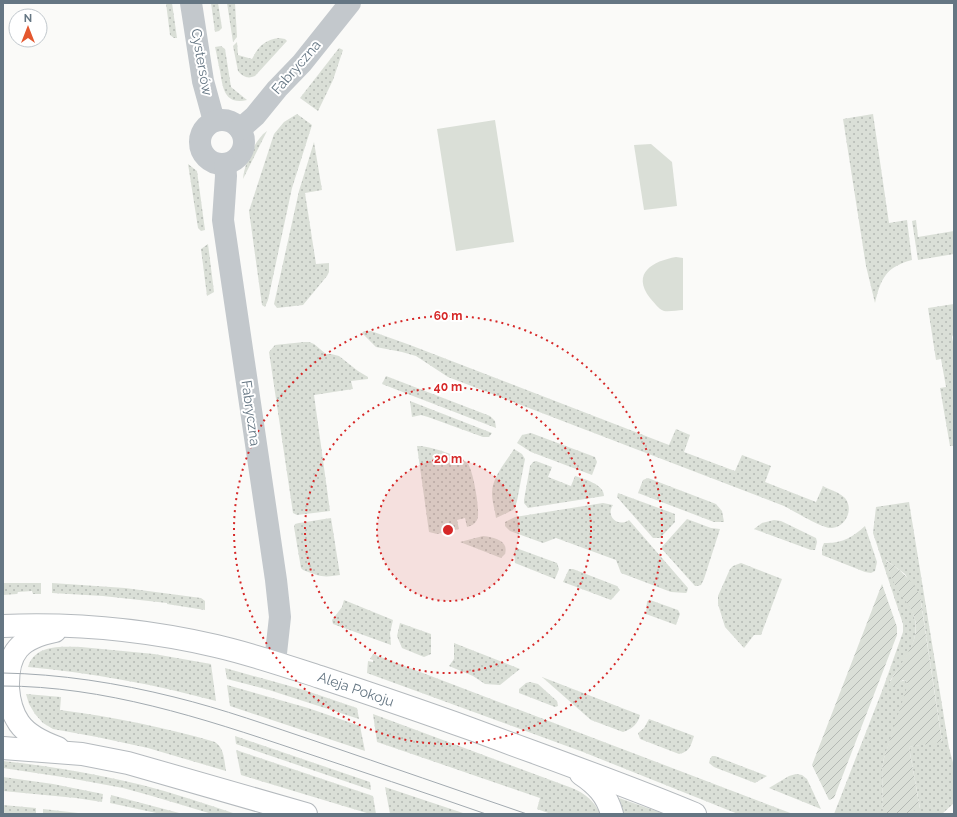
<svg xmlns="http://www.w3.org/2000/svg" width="957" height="817" font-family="Raleway,sans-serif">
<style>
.grass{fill:url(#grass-dots)}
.park{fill:#dadfd7}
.garden{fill:url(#garden-furrows)}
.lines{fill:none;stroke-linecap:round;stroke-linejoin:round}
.major-casing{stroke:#b5babe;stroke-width:24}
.minor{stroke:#c3c8cc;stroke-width:22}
.major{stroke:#fff;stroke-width:22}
.tram{stroke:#a2aab0;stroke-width:1}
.ring{fill:none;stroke:#d62828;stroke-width:2;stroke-dasharray:2 4}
.labels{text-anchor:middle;stroke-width:4;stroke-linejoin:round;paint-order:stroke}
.street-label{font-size:14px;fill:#657683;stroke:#fff}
.centre{fill:#d62828;stroke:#fff;stroke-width:2}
.ring-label{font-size:12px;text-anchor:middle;font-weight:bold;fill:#d62828;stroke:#fff;stroke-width:4;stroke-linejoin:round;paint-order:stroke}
</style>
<defs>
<pattern id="grass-dots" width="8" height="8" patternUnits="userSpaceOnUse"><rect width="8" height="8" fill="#dadfd7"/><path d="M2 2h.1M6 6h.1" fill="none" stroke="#b4b9b4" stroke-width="1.8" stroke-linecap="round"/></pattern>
<pattern id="garden-furrows" width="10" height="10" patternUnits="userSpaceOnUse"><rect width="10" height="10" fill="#dadfd7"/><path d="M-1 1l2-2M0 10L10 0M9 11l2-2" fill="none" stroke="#b4b9b4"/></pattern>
</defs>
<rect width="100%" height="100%" fill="#fafaf8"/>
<!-- grass -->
<g class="grass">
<polygon points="166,3 172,3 177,38 174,38 170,35"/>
<polygon points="211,3 218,3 222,28 219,31 215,32"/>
<polygon points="227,3 235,3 237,37 233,42"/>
<path d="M 279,38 L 285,39 L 287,41 L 255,76 C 248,79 243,77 238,71 L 233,46 L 237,42 L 238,55 L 252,59 C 258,47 264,40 279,38 Z"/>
<path d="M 221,46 L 225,49 L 231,87 L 247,100 C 224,105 223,88 220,71 C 218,63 217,55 215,47 Z"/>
<polygon points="339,48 343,50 333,80 318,111 300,98"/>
<polygon points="297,114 312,125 292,188 268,300 265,307 262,305 249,211 274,134 284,122"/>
<path d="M 873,114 L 889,223 L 907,220 L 912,260 C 886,267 881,278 875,303 L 866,266 L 843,119 Z"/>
<path d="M 267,131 L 243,179 C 244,164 255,139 267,131 Z"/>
<polygon points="314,142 322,190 305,193 316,264 329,263 329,272 327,276 303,305 277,308 274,304 299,191"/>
<polygon points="188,164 197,171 205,230 201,231 198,228"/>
<polygon points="916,220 918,237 954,231 954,254 918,260 912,221"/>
<polygon points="208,244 214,292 207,296 201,249"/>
<polygon points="954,304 954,333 952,337 954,347 954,446 950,446 940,388 946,387 941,359 936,360 928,308"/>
<path d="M 364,331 L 371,331 L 410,345 L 669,445 L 676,429 L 690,435 L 684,452 L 735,471 L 742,455 L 771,466 L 765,482 L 816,502 L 823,486 C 830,490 839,492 845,498 C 854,509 846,527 832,528 C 823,529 794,511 784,506 L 448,377 L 416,356 L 402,352 L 376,347 L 362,333 Z"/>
<polygon points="304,342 309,342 314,344 326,354 331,354 339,356 358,371 368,377 368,379 351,381 353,389 314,395 330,511 297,515 293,513 269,352 275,345"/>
<polygon points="386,376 490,416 495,421 496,428 382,384"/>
<polygon points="410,401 492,433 489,437 483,437 428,417 421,415 412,417"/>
<polygon points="531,433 595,457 597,462 592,475 531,452 517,443 522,435"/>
<path d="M 417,446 C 427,445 462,456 468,464 C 473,470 481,513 477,520 C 475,524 471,526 467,527 L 465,518 L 457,520 L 459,529 L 437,534 L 429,532 Z"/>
<path d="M 514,449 L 522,454 L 525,459 L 517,501 L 515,507 L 513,510 L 496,518 C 495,510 492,501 492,493 C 492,477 506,462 514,449 Z"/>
<path d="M 536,461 L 552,467 L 548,477 L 571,486 L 575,476 C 584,479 604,484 604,496 L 528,508 L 524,503 L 524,500 L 530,466 L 533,462 Z"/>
<polygon points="648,478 716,504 722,511 724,522 714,522 638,493 643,480"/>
<polygon points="618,493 675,514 675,522 660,538 653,538 617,497"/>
<path d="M 909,502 L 949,748 L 954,766 L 954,803 L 942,814 L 912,814 L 912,811 L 920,808 L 909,747 L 942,741 L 921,601 L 905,574 L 886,560 C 890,579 899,588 908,603 C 927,634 907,656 890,681 L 899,682 L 905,680 L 908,684 L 908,688 L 884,758 L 882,769 L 883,814 L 834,814 L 882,691 L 903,632 L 903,624 L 873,533 L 876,507 Z"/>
<path d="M 603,503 L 613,505 C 605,516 618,528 629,520 L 688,588 L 687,592 L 686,593 L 671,592 L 621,573 L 616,560 L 556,538 L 543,543 L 510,531 L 505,526 L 505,522 L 515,517 Z"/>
<path d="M 331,518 L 340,575 C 322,578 319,576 303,570 L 301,568 L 294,527 L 295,524 L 299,523 Z"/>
<polygon points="687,519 711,528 720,529 704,579 701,585 697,586 695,586 661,548"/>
<polygon points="774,520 781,521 816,538 817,542 815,550 811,550 754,529 762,523"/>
<path d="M 865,526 L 877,562 L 875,571 L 871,573 L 865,572 L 822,555 L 822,548 L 824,543 C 841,544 853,537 865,526 Z"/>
<path d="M 483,536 C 494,537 509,541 505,554 L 501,558 L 460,542 Z"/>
<polygon points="516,548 557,563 559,569 555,579 515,563 514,553"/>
<polygon points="741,563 782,579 761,635 754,635 744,648 725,627 718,604 718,596 730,569 733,566"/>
<polygon points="569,569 573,569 617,586 620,590 611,600 563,582"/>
<polygon points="3,583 41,583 41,594 33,594 32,591 18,592 17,594 3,595"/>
<polygon points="52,583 125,588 201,598 205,601 205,610 167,604 167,603 103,596 52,593"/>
<polygon points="344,600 393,620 390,633 391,645 333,624 332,620 342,607"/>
<polygon points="650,600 678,610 680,614 676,625 646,614 647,601"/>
<polygon points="400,623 431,634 431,654 424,657 402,648 397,636"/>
<polygon points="454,643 520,669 500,685 485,684 473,676 449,666 454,659"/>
<path d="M 81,647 L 154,654 L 211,664 L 216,701 C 152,684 94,673 28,667 C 35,644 62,647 81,647 Z"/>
<polygon points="373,654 793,814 738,814 583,752 367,673 368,661 373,662 373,660 370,659"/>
<polygon points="225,668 304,690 357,708 359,719 269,690 227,679"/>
<path d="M 542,677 L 640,715 C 638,724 632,729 623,732 L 591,720 Z"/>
<polygon points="530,682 538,684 557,701 558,706 555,707 519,693 519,689 526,683"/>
<polygon points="227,685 308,708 360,726 365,751 230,706"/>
<path d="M 26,694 L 61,697 L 60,710 C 113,717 164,727 215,742 C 225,749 224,761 226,771 L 148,748 L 97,737 L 53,729 L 43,723 L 35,714 L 29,704 Z"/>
<path d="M 373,714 L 572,788 C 584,793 595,801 600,814 L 551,814 L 537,809 L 540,798 L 377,742 Z"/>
<path d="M 649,719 L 694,736 C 691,745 690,752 679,754 L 640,739 L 638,733 L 644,728 Z"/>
<polygon points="235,736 370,782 371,790 236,744"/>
<polygon points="236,750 373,796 376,814 370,814 241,775"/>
<polygon points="712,756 715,756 767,776 755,783 714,767 709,763 710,759"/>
<path d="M 3,761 C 50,766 96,774 142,785 C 173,793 203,803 233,813 L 233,814 L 212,814 L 152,796 L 123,788 L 69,778 L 3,768 Z"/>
<polygon points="796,774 802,775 807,779 821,809 769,788 789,776"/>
<polygon points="3,777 53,784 103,794 102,802 76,798 3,791"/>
<polygon points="385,787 466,814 390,814"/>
<polygon points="111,795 183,814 161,814 110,803"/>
<polygon points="619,798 659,812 660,813 660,814 624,814"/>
<polygon points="3,805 36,808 36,814 3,814"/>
<polygon points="43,809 87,814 43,814"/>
</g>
<!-- park -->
<g class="park">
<polygon points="495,120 514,242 456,251 437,129"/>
<polygon points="651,144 672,162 677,206 644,210 634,145"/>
<path d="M 676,257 L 683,258 L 683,310 C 678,310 669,312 664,311 C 658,309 654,302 650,298 C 631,273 653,261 676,257 Z"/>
</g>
<!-- garden -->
<g class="garden">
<path d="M 885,560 C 901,570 912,580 920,596 L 942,742 L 909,747 L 920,809 L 912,811 L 912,814 L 883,814 L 882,769 L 884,758 L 908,684 L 905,680 L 903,680 L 885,692 C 892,676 903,663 911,647 C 925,618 907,606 894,583 C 890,576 888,567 885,560 Z"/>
<polygon points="882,584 897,627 897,635 834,798 829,800 812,765"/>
</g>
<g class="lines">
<!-- major casing -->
<g class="major-casing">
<g id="major">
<path d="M 3,626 C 74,623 147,630 216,646 C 251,654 286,666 320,677 C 371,694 421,711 471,729 C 546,757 621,783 695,814"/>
<path d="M 55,631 C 20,638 7,652 8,688 C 9,701 12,713 19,723 C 28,736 44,743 58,748"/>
<polyline points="3,748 82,754 128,763 306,814"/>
<path d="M 581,774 C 596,784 607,795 612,814"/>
</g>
</g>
<!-- minor -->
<g class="minor">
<polyline points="191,3 203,81 214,121"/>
<circle cx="222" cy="142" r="22"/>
<polyline points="240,129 255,116 277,89 302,63 350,3"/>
<polyline points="225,164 226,176 223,220 276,580 280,617 275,662"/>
</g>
<!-- major -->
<use href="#major" class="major"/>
<!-- tram -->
<g class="tram">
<path d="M 3,673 C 60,674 118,683 174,697 C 223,709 270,726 318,742 C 388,766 457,790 527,814"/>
<path d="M 3,686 C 104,686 202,718 297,750 C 360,771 423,792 486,814"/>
</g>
</g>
<!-- distance rings -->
<circle cx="448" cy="530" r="71" fill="#d62828" fill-opacity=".12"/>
<g class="ring">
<circle cx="448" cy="530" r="71"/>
<circle cx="448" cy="530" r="143"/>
<circle cx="448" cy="530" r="214"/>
</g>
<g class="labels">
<!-- street labels -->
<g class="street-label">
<text transform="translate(202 62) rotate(80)" y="5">Cystersów</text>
<text transform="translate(296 67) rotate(-49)" y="5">Fabryczna</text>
<text transform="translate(251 413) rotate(82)" y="5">Fabryczna</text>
<text transform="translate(356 689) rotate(19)" y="5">Aleja Pokoju</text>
</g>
</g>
<circle cx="448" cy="530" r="6" class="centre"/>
<g class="ring-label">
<text x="448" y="320">60 m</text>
<text x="448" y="391">40 m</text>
<text x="448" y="463">20 m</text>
</g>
<!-- border -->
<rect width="957" height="817" fill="none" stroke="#657683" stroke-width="8"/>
<!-- north arrow -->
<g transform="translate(28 28)"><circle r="19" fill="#ffffff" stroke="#c1c8cd"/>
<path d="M0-3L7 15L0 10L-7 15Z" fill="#e4572e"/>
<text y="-6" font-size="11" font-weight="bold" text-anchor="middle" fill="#657683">N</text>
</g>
</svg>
